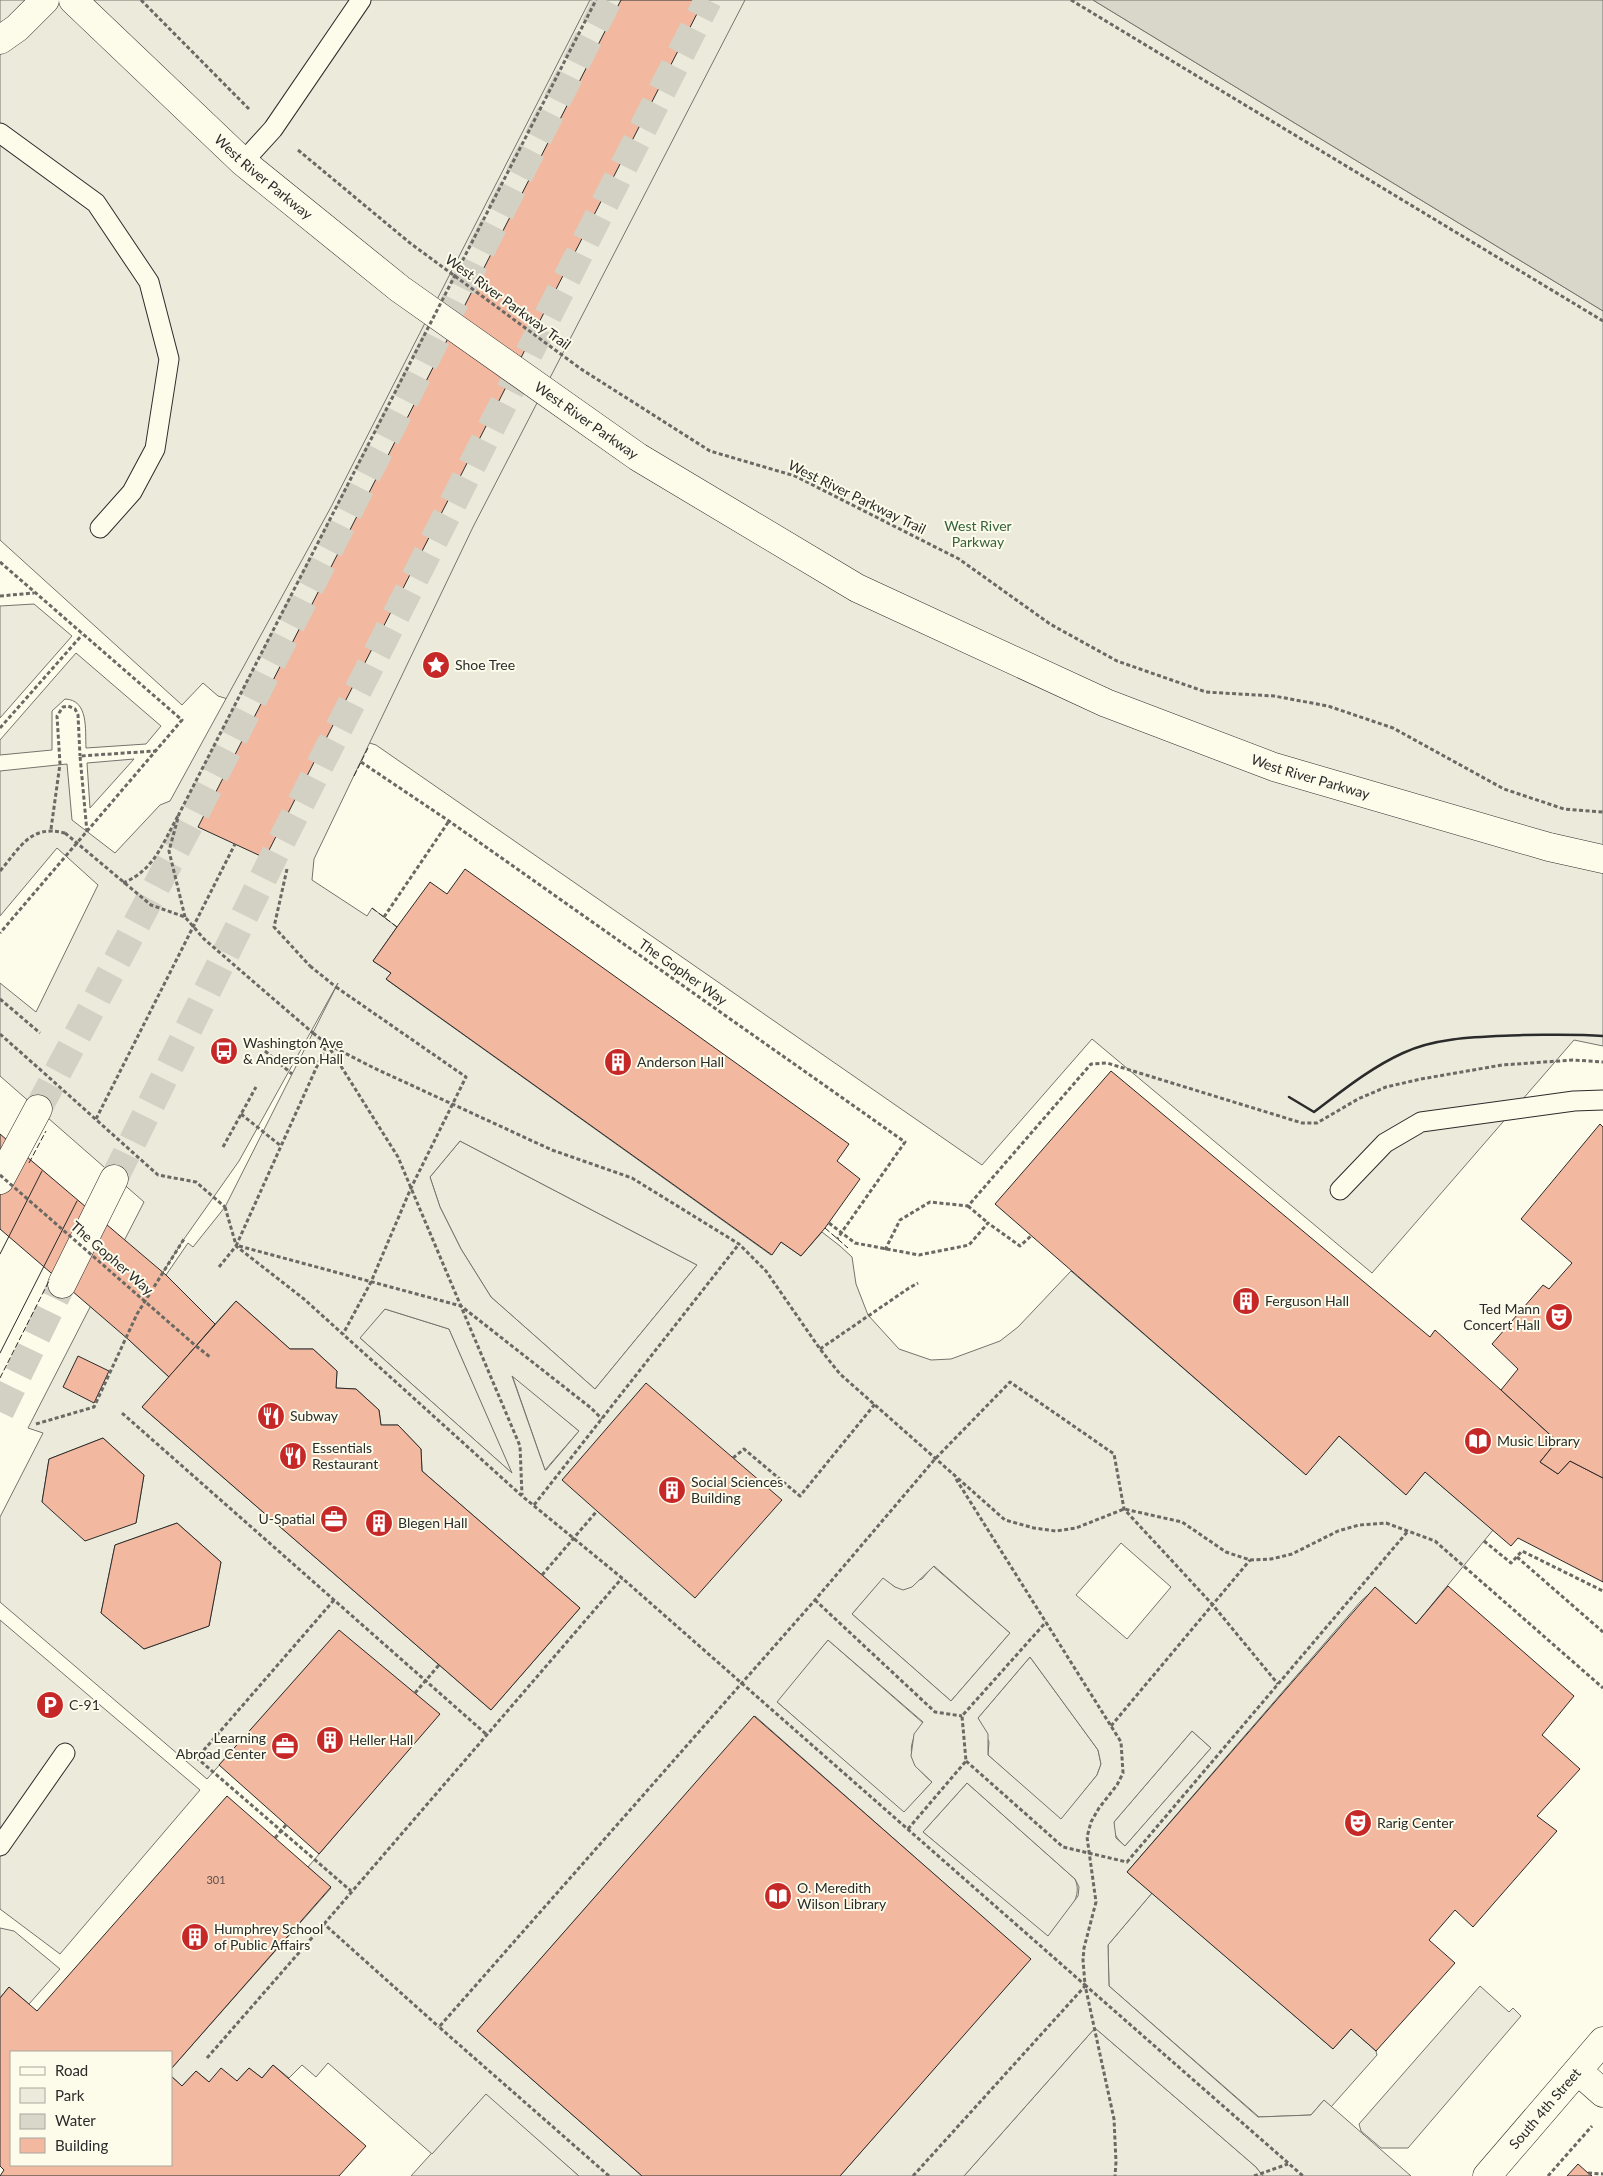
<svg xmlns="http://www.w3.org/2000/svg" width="1603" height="2176" font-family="Lato,sans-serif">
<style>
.green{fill:#ecebdb;stroke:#74746e}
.parking{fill:#eceadb;stroke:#74746e;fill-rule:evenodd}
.water{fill:#d8d7c9;stroke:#74746e}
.building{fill:#f2b8a0;stroke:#2b2b2b}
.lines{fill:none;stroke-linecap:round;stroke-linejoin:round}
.tertiary-tunnel{stroke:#d3d1c4;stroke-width:28;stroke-dasharray:28 14;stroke-linecap:butt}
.service-casing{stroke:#2b2b2b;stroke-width:21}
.minor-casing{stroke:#2b2b2b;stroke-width:29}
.tertiary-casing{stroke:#2b2b2b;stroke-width:29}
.path{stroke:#6a6964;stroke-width:3;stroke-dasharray:4 2.5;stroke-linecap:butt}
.service{stroke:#fdfbea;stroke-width:19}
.minor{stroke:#fdfbea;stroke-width:28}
.tertiary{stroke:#fdfbea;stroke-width:28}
.tram{stroke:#2b2b2b;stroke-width:1}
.path-bridge{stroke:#6a6964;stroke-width:3;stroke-dasharray:4 2.5;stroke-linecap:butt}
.fence{stroke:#2b2b2b;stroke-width:1;stroke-dasharray:6 2.5;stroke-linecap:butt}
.wall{stroke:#2b2b2b;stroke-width:2.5}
.labels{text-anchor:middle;stroke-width:4;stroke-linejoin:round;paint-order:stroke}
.number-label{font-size:11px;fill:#5d4e48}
.street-label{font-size:14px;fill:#2b2b2b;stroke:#fdfbea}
.park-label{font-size:14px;fill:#34623c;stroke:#fdfbea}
.poi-label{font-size:14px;fill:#2b2b2b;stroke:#fdfbea;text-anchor:start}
</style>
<rect width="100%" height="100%" fill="#fdfbea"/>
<!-- green -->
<g class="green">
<polygon points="0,0 1093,0 1603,311 1603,1046 1574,1040 1372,1273 1092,1039 982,1165 376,745 218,696 203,683 182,705 0,540"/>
<polygon points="34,604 72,636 0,718 0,606"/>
<path d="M 76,653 L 161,726 L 146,744 L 86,748 C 85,730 89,700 65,699 L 52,711 L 52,750 L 0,755 L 0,740 Z"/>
<polygon points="134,759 90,808 87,763"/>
<polygon points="460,1141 697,1265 595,1389 491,1297 461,1249 440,1207 430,1177"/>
<polygon points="385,1309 449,1329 513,1474 359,1337"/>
<polygon points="512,1375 579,1431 545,1470"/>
<polygon points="933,1566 1010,1633 951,1701 852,1614 883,1577 895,1587 922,1579"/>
<path d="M 828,1640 L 923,1723 C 904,1747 909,1763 932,1782 L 904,1813 L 776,1701 Z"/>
<polygon points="1030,1657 1098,1750 1101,1764 1097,1775 1061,1820 988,1755 989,1742 978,1718"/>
<path d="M 1192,1731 L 1211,1748 L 1125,1846 C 1117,1839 1112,1833 1114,1822 Z"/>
<path d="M 967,1783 L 1075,1879 C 1085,1900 1060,1921 1048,1937 L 923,1832 Z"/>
<polygon points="1152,1893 1333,2049 1351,2029 1376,2051 1377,2055 1331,2107 1324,2100 1311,2115 1259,2117 1109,1986 1108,1945"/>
<polygon points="0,1928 14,1931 60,1969 29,2004 9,1987 0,1998"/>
<polygon points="1480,1986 1509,2012 1513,2008 1521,2016 1408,2148 1381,2148 1361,2131 1359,2124"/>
<polygon points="1095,2028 1256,2167 1263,2176 964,2176"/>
<polygon points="486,2093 579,2176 411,2176"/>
</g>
<!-- parking -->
<g class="parking">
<path d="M 590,0 L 745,0 L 473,527 L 314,859 L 312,880 L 367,916 L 372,908 L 397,927 L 373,961 L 391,973 L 387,980 L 771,1255 L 781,1242 L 801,1256 L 822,1232 L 840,1246 L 852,1257 L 856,1284 L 868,1315 L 899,1349 L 931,1360 L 951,1359 L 1000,1341 L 1018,1327 L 1071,1271 L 1305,1474 L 1339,1436 L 1405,1494 L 1425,1472 L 1493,1530 L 1416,1624 L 1376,1588 L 1361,1601 L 1127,1872 L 1152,1893 L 1108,1945 L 1109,1986 L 1258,2117 L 1311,2115 L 1324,2100 L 1411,2176 L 1263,2176 L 1256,2167 L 1095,2028 L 964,2176 L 840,2176 L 1030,1959 L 755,1716 L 477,2031 L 642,2176 L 579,2176 L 486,2094 L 432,2154 L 328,2063 L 316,2077 L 302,2065 L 289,2078 L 273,2065 L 262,2078 L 249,2068 L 237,2081 L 209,2082 L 196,2071 L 182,2086 L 171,2076 L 171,2069 L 331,1888 L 308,1867 L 439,1714 L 339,1631 L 207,1779 L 0,1602 L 0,1517 L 43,1433 L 28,1428 L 144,1202 L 0,1076 L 0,983 L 36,1012 L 98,885 L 57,848 L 0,916 L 0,771 L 67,764 L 72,820 L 115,853 L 160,805 L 170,801 L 331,507 ZM 338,983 L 225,1207 L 193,1247 L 188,1243 L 166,1275 L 215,1324 L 236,1301 L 290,1349 L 313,1349 L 337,1371 L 336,1388 L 356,1389 L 379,1410 L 381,1425 L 398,1425 L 421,1449 L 422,1471 L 580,1608 L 491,1710 L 142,1407 L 169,1377 L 129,1340 L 137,1314 L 184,1239 L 239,1161 ZM 460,1141 L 697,1265 L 595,1389 L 491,1297 L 461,1249 L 440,1207 L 430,1177 ZM 385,1309 L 449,1329 L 512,1473 L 360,1338 ZM 512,1376 L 579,1431 L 546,1470 L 545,1470 ZM 103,1438 L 144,1475 L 136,1523 L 42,1502 L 49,1459 ZM 177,1523 L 221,1562 L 209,1626 L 144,1649 L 101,1613 L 115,1545 ZM 1121,1543 L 1171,1587 L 1127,1639 L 1076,1595 ZM 934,1566 L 1010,1633 L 951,1701 L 852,1614 L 883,1578 L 895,1587 L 903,1590 L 912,1587 ZM 828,1640 L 923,1722 L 914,1734 L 911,1756 L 915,1766 L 932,1782 L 904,1812 L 777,1702 ZM 1030,1657 L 1098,1750 L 1101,1764 L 1097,1775 L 1061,1819 L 988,1755 L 988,1734 L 978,1718 ZM 1192,1731 L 1211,1748 L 1125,1846 L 1116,1838 L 1114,1822 ZM 967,1783 L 1075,1879 L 1079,1887 L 1078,1896 L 1048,1936 L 923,1832 Z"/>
<polygon points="0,1620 200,1790 60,1954 0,1909"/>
</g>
<!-- water -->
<polygon class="water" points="1093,0 1603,0 1603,311"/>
<!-- building -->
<g class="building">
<polygon points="621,0 704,0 265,858 198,827"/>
<polygon points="465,869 849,1144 837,1161 860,1179 825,1228 801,1256 781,1242 772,1255 386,979 391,973 373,961 397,927 430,882 447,894"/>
<polygon points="1111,1071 1430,1337 1435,1330 1557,1441 1540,1462 1558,1474 1570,1461 1603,1478 1603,1582 1518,1538 1511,1546 1425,1472 1406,1495 1339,1436 1306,1475 995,1204"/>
<polygon points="1600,1124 1603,1127 1603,1478 1570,1461 1558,1474 1540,1462 1557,1441 1501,1390 1518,1369 1492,1344 1543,1285 1549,1289 1572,1263 1521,1219"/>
<polygon points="0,1134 166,1275 215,1324 169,1377 129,1340 0,1229"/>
<polygon points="236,1301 290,1349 313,1349 337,1371 336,1388 356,1389 379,1410 381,1425 398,1425 421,1449 422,1471 580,1608 491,1710 142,1407"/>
<polygon points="78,1356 109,1371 94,1403 63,1387"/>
<polygon points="646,1383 782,1500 695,1598 562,1480"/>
<polygon points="103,1438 144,1475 136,1523 85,1541 42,1502 49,1459"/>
<polygon points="177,1523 221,1562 209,1626 144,1649 101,1613 115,1545"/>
<polygon points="1448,1586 1574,1696 1542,1735 1580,1769 1537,1816 1557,1831 1473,1927 1455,1910 1429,1940 1455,1963 1376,2051 1351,2029 1333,2049 1127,1872 1375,1587 1416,1624"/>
<polygon points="339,1630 440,1714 319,1854 219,1765"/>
<polygon points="754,1716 1031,1959 840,2176 642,2176 477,2031"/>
<polygon points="227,1796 331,1887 171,2069 171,2052 11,2052 11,2165 171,2165 171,2076 182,2086 196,2071 209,2082 221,2068 237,2081 249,2068 262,2078 273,2065 366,2146 339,2176 0,2176 4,2170 0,2166 0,1998 9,1987 37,2011"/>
<polygon points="1578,2164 1588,2173 1592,2176 1567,2176"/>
</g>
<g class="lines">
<!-- tertiary-tunnel -->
<g class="tertiary-tunnel">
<polyline points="38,1109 195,814 608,0"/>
<polyline points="114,1179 275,854 708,0"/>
<polyline points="0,1412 62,1284"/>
</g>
<!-- service casing -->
<g class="service-casing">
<g id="service">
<polyline points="0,133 96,203 149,282 169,359 155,449 132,492 100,528"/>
<polyline points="243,162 273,129 361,0"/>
<polyline points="1340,1190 1385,1143 1421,1122 1574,1101 1603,1100"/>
<polyline points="0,1846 65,1753"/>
</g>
</g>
<!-- minor casing -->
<g class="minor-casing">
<g id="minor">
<path id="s1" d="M 73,0 L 243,162 L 400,289 L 638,457 L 857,588 L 1106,703 L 1274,767 L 1549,847 L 1603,859"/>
<polyline points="0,40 17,28 45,0"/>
<polyline points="1578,2071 1603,2093"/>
<path id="s2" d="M 1487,2176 L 1603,2041"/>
</g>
</g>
<!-- tertiary casing -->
<g class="tertiary-casing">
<g id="tertiary">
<polyline points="0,1180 38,1109"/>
<polyline points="62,1284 114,1179"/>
</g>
</g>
<!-- path -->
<g class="path">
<polyline points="141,0 249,109"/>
<polyline points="1071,0 1603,321"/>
<polyline points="298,150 410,243 581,369 710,451 795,476 959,559 1050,624 1117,661 1206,692 1274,696 1328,706 1393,728 1504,789 1564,809 1603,812"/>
<polyline points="0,562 182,720 0,933"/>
<polyline points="0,596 34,593"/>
<polyline points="0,728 82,635"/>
<polyline points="51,829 60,764 57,716 63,707 68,706 75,709 78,715 80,756"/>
<polyline points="87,832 80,756 155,751"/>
<polyline points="287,869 274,927 310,966"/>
<path d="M 0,871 C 20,848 30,824 65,833"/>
<path d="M 123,883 C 155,870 163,842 179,814"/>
<polyline points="384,917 449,821"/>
<polyline points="336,987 466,1077 411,1188 371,1282 343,1334"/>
<polyline points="0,999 40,1033"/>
<polyline points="313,1033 327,1044 374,1068 552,1150 632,1178 739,1244 766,1271 820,1349 840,1374 1005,1520 1034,1528 1056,1531 1076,1528 1124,1509 1182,1522 1226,1552 1250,1560 1271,1559 1292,1554 1338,1531 1359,1525 1386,1523 1435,1541 1603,1688"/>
<polyline points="0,1034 44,1073"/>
<polyline points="327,1044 398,1157 411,1188 520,1446 522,1495"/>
<polyline points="241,1114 281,1146"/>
<polyline points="96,1119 235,844"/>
<polyline points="223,1147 256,1087"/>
<polyline points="968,1206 988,1223"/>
<polyline points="225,1207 236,1245"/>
<polyline points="829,1223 855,1243 919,1255 969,1245 988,1223 1020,1246 1031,1236"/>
<polyline points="236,1246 327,1044"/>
<polyline points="239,1246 461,1306 591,1408 602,1419"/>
<polyline points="885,1250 900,1220 930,1202 968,1206 1091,1064 1107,1063 1302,1123 1317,1123 1358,1099 1386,1087 1421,1079 1502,1065 1573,1060 1603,1062"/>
<polyline points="219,1267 236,1246 304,1299 522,1496 622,1578 1085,1985 1114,2119 1116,2162 1115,2176"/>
<polyline points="196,1346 210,1357"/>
<polyline points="820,1349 909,1288 918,1283"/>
<polyline points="122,1413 486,1734"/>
<polyline points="36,1424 94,1407 137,1314 184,1239"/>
<polyline points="733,1458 744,1449 800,1496 875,1404"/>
<polyline points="956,1479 1121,1742 1123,1773 1117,1785 1099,1808 1091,1822 1087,1837 1096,1902 1084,1948 1083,1960 1085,1985 1303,2176"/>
<polyline points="534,1505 739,1244"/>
<polyline points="1484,1541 1511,1563 1522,1551 1603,1591"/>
<polyline points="1517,1557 1603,1632"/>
<polyline points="334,1600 197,1758 351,1891"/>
<polyline points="815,1600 935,1712 962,1716"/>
<polyline points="1111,1726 1250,1560"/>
<polyline points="966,1761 1063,1847 1127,1862 1408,1531"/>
<polyline points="908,1829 966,1761 962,1716 1046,1622"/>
<polyline points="324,1924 622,1578"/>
<polyline points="207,2058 324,1924 439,2027"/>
<polyline points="1588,2173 1603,2174"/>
<polyline points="609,2176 439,2027 815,1600 935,1459 1010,1382 1114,1454 1124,1509 1212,1604 1278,1684"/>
<polyline points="913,2176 1085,1986"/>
<polyline points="1254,2176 1288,2164"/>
<polyline points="1548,2176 1592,2126"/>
</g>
<!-- service -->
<use href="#service" class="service"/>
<!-- minor -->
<use href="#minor" class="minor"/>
<!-- tertiary -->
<use href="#tertiary" class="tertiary"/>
<!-- tram -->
<g class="tram">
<polyline points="0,1254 42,1171"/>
<polyline points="0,1353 77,1201"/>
</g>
<!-- path-bridge -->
<g class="path-bridge">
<polyline points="361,762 449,821 905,1142 837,1239"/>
<polyline points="65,833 151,905 185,917 204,939 313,1033"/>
<polyline points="185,917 169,851 179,814 596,0"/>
<polyline points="310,966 336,987"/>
<polyline points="265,1051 292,1074"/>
<polyline points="44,1073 158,1175 196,1182 225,1207"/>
<polyline points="0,1175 196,1346"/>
<polyline points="542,1575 597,1511"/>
<polyline points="415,1693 439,1665"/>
<polyline points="275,1838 286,1825"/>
</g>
<!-- fence -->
<g class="fence">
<polyline points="354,776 368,748"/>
<polyline points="372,908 397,927"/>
<polyline points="29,1163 46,1131"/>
<polyline points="825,1228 848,1248"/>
<polyline points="0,1378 50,1279"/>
</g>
<!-- wall -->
<path class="wall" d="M 1289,1097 L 1314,1112 C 1342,1091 1370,1068 1403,1053 C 1439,1036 1484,1037 1523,1035 C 1550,1035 1576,1034 1603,1036"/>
</g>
<!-- icons -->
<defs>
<g id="sight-disc" transform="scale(1.4375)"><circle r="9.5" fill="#c62828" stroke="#fdfbea"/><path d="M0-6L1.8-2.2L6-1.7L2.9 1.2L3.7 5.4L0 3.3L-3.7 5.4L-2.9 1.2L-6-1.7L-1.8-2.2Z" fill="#fff"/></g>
<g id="bus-disc" transform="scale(1.4375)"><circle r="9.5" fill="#c62828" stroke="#fdfbea"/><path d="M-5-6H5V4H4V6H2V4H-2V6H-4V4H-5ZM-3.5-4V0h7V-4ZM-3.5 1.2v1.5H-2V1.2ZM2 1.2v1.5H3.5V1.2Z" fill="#fff"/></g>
<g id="building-disc" transform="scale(1.4375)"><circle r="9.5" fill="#c62828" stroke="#fdfbea"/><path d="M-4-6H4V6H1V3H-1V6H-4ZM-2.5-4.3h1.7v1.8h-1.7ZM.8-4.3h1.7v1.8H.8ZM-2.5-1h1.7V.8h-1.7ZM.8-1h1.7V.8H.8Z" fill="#fff"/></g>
<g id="theatre-disc" transform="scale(1.4375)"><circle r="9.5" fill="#c62828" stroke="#fdfbea"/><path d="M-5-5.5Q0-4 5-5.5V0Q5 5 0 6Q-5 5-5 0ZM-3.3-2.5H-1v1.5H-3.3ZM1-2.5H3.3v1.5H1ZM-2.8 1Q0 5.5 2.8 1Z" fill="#fff"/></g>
<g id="restaurant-disc" transform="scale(1.4375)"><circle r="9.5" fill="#c62828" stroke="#fdfbea"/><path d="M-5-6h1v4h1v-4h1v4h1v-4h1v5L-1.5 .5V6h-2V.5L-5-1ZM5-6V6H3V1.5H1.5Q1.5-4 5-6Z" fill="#fff"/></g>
<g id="library-disc" transform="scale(1.4375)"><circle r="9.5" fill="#c62828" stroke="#fdfbea"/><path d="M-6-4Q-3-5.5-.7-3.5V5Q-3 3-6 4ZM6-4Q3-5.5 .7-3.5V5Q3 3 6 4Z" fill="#fff"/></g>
<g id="office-disc" transform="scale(1.4375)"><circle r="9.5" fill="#c62828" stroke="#fdfbea"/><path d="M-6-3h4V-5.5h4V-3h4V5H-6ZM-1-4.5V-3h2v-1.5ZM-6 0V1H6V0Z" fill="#fff"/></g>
<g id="parking-disc" transform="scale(1.4375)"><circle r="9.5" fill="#c62828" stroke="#fdfbea"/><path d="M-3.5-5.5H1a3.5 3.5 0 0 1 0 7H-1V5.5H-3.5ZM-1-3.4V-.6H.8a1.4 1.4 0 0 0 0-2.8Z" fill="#fff"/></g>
</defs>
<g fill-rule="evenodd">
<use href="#sight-disc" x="436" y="665"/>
<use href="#bus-disc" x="224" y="1051"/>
<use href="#building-disc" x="618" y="1062"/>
<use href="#building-disc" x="1246" y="1301"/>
<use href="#theatre-disc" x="1559" y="1317"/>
<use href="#restaurant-disc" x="271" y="1416"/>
<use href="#library-disc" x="1478" y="1441"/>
<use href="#restaurant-disc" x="293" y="1456"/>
<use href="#building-disc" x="672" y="1490"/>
<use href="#office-disc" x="334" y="1519"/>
<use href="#building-disc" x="379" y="1523"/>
<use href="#parking-disc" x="50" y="1705"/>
<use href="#building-disc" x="330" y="1740"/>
<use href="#office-disc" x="285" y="1746"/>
<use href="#theatre-disc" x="1358" y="1823"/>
<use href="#library-disc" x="778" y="1896"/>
<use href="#building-disc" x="195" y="1937"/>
</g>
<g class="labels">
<!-- number labels -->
<g class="number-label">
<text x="216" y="1884">301</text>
</g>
<!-- street labels -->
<g class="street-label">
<text dy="5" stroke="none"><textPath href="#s1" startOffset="260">West River Parkway</textPath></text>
<text transform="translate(508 302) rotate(36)" y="5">West River Parkway Trail</text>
<text dy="5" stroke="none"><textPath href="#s1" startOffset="665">West River Parkway</textPath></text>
<text transform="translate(857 497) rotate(26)" y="5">West River Parkway Trail</text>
<text dy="5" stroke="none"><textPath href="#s1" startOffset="1475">West River Parkway</textPath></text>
<text transform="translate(683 972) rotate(35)" y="5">The Gopher Way</text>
<text transform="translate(112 1258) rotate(41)" y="5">The Gopher Way</text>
<text dy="5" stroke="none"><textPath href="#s2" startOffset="89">South 4th Street</textPath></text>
</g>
<!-- park labels -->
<g class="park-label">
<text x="978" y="531">West River<tspan x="978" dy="16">Parkway</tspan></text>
</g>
<!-- poi labels -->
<g class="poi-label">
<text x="455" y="670">Shoe Tree</text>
<text x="243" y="1048">Washington Ave<tspan x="243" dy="16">&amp; Anderson Hall</tspan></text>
<text x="637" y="1067">Anderson Hall</text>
<text x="1265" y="1306">Ferguson Hall</text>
<text x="1540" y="1314" text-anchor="end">Ted Mann<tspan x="1540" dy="16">Concert Hall</tspan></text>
<text x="290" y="1421">Subway</text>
<text x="1497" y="1446">Music Library</text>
<text x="312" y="1453">Essentials<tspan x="312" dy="16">Restaurant</tspan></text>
<text x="691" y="1487">Social Sciences<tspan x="691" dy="16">Building</tspan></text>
<text x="315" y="1524" text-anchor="end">U-Spatial</text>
<text x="398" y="1528">Blegen Hall</text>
<text x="69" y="1710">C-91</text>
<text x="266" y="1743" text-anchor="end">Learning<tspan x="266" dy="16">Abroad Center</tspan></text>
<text x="349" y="1745">Heller Hall</text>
<text x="1377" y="1828">Rarig Center</text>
<text x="797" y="1893">O. Meredith<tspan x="797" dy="16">Wilson Library</tspan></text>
<text x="214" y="1934">Humphrey School<tspan x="214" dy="16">of Public Affairs</tspan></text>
</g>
</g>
<!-- legend -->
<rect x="10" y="2051" width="162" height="115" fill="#fdfbea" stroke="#a9a89e"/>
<rect x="20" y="2067" width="25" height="8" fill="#fdfbea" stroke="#a9a89e"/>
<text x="55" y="2076" font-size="15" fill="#2b2b2b">Road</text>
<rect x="20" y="2088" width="25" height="15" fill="#ecebdb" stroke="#a9a89e"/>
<text x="55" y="2101" font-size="15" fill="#2b2b2b">Park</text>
<rect x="20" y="2114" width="25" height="15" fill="#d8d7c9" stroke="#a9a89e"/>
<text x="55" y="2126" font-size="15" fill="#2b2b2b">Water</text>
<rect x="20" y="2138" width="25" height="15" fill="#f2b8a0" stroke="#a9a89e"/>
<text x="55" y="2151" font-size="15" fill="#2b2b2b">Building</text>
</svg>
